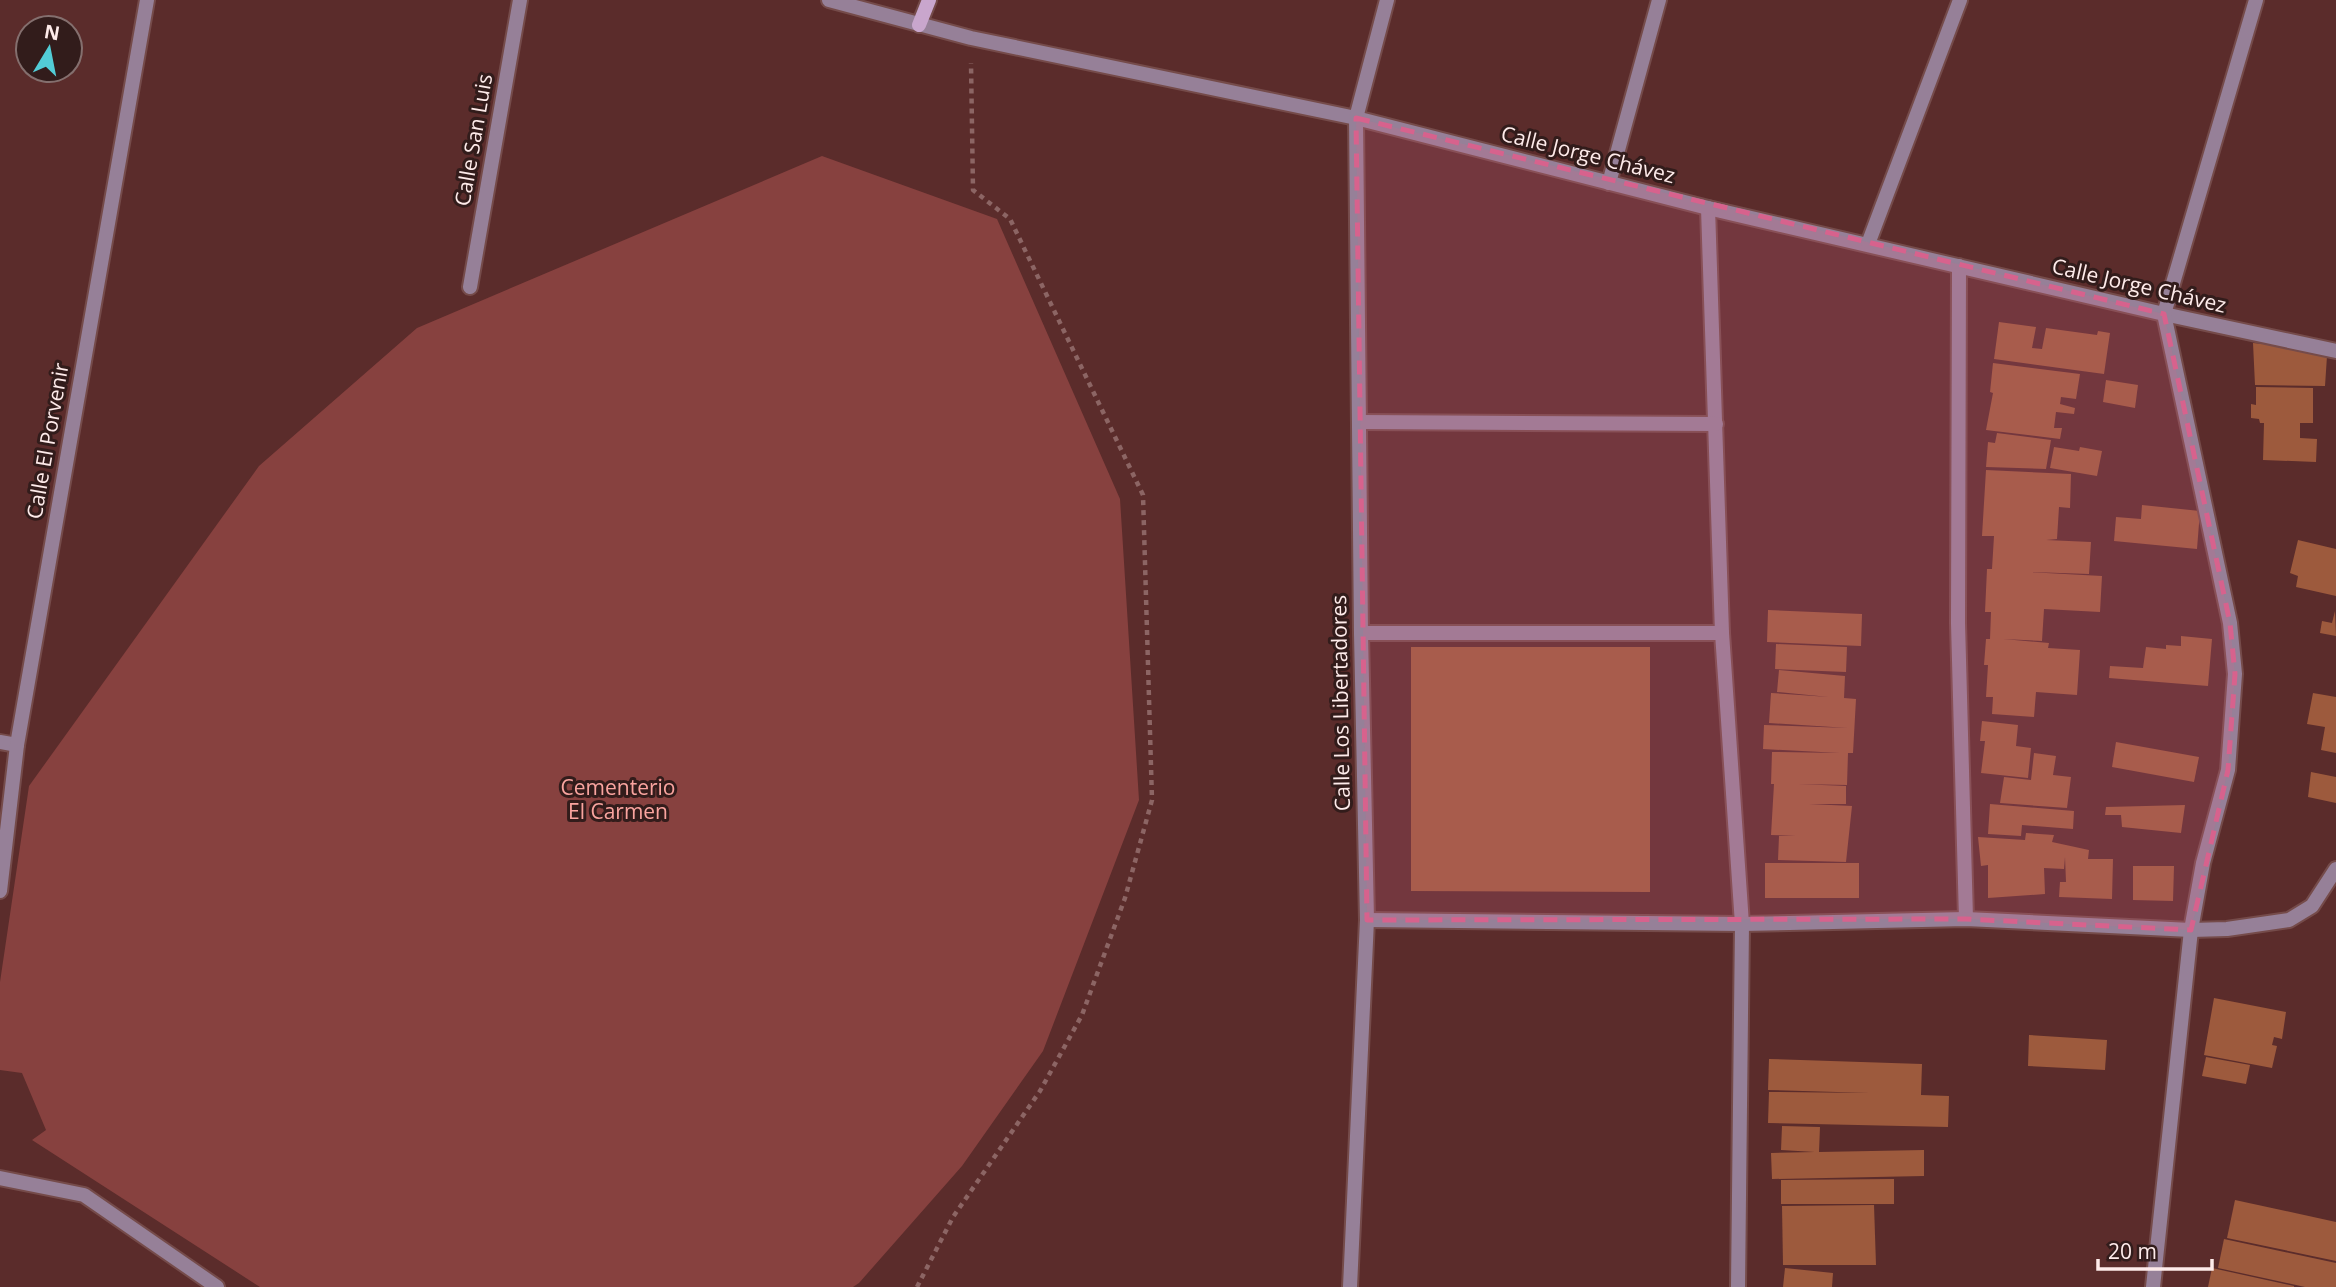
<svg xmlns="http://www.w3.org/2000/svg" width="2336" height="1287" font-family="'Open Sans',sans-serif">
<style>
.green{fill:#87413f}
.building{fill:#9d5a3d}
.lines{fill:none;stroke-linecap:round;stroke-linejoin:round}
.street-casing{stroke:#754b4a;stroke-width:18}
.secondary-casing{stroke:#754b4a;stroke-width:18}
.path{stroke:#8c6564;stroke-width:4.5;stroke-dasharray:5 5;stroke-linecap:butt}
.street{stroke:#968098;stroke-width:14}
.secondary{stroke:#c9a6cd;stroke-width:14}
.marked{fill:#d7628d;fill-opacity:0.2;stroke:#d7628d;stroke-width:5;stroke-dasharray:14 9;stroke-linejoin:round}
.labels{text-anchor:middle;stroke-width:6;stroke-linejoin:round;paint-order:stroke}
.street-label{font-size:21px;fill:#feebea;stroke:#321c1b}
.park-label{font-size:21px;fill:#faa49f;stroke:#321c1b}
</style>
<rect width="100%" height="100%" fill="#5b2c2b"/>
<!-- green -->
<polygon class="green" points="822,156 997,219 1120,499 1139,800 1043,1051 962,1166 859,1283 853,1287 260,1287 32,1140 46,1130 22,1073 0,1070 0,982 29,786 259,466 417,328"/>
<!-- building -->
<g class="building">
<polygon points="1999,322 2036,327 2032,348 2042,349 2046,328 2097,335 2098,331 2110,333 2104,374 1994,359"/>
<polygon points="2253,343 2316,349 2316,355 2327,356 2325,386 2255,385"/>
<polygon points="1993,363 2080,374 2076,399 2061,397 2060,404 2075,408 2074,414 2056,412 2054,428 2062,428 2060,439 1986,430 1993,393 1990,392"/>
<polygon points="2106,380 2138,385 2135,408 2103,402"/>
<polygon points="2256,387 2313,388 2313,423 2300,423 2300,438 2317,439 2316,462 2263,460 2264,423 2260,423 2259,419 2251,418 2251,404 2256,405"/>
<polygon points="1997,433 2051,440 2046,469 1986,467 1988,442 1995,443"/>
<polygon points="2054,447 2079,451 2080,447 2102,451 2097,476 2050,468"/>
<polygon points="1986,470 2071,474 2070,508 2059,507 2057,539 2046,540 2091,542 2089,574 2029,572 2102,576 2100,612 2044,609 2042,641 2003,639 2049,643 2048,648 2080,650 2077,695 2036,692 2034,717 1992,714 1993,697 1986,697 1988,665 1984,665 1986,639 1990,639 1991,612 1985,612 1987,569 1992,569 1994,536 1982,536"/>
<polygon points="2142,505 2200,511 2197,549 2114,541 2116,517 2141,519"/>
<polygon points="2298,540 2336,549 2336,596 2296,587 2298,576 2290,573"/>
<polygon points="1768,610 1862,614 1861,646 1767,642"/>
<polygon points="2335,611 2336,636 2320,633 2322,621 2332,623"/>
<polygon points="2181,636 2212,639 2208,686 2109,678 2110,666 2143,668 2146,647 2166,649 2166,645 2181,646"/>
<polygon points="1776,644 1847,647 1846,672 1775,669"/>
<polygon points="1411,647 1650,647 1650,892 1411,891"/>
<polygon points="1779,670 1845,676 1844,698 1856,699 1853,753 1848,753 1847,785 1798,784 1846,786 1846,804 1809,804 1852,806 1846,862 1778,860 1779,836 1796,836 1771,835 1774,784 1771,784 1772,752 1840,753 1763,749 1764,725 1848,728 1769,723 1771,693 1829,697 1777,692"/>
<polygon points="2313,693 2336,697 2336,753 2321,750 2325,727 2307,724"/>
<polygon points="1982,721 2018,725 2016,746 2031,748 2028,778 1981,773 1985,741 1980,741"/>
<polygon points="2116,742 2199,757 2194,782 2112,767"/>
<polygon points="2034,753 2056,756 2053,775 2071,777 2067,808 2000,803 2004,777 2031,780"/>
<polygon points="2311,772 2336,777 2336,803 2308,797"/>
<polygon points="1990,804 2074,811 2073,829 2022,825 2021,836 1988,834"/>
<polygon points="2185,805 2181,833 2122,827 2121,815 2105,815 2106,807"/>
<polygon points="2026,833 2054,835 2052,842 2089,850 2088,859 2113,859 2112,899 2059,897 2060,882 2066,882 2065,857 2064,869 2044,868 2045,894 1988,898 1988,865 1981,866 1978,837 2025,840"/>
<rect x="1765" y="863" width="94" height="35"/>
<polygon points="2133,866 2174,866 2173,901 2133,900"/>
<polygon points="2214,998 2286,1012 2282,1039 2274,1037 2272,1045 2277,1046 2272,1068 2204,1055"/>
<polygon points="2029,1035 2107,1040 2105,1070 2028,1066"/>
<polygon points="2206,1057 2250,1065 2246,1084 2202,1076"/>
<polygon points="1769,1059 1922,1064 1921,1095 1949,1096 1948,1127 1768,1123 1769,1092 1870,1093 1768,1090"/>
<polygon points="1782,1126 1820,1127 1819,1152 1924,1150 1924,1176 1772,1179 1771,1153 1815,1152 1781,1150"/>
<polygon points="1894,1179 1894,1204 1781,1204 1781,1180"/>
<polygon points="2235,1200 2336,1222 2336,1261 2227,1238"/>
<polygon points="1874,1205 1876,1265 1783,1265 1782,1206"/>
<polygon points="2224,1239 2336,1263 2336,1287 2305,1287 2218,1268"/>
<polygon points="1785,1268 1833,1273 1832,1287 1783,1287"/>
<polygon points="2212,1268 2294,1286 2294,1287 2208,1287"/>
</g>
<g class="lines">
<!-- street casing -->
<g class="street-casing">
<g id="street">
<polyline points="829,0 971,38 1356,118 1708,208 2164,314 2336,351"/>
<polyline points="1609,183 1659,0"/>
<polyline points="1708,208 1722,633 1742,924 1738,1287"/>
<polyline points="1868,244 1960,0"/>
<polyline points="1959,266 1958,623 1966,919"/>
<polyline points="470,287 520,0"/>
<polyline points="1359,422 1716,424"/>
<polyline points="1361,633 1722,633"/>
<polyline points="0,742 17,745"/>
<polyline points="0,891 17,745 147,0"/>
<polyline points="1367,920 1742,924 1966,919 2191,930 2227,929 2289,920 2312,906 2336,869"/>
<polyline points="0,1178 84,1195 217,1287"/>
<polyline points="1350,1287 1367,920 1361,633 1356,118 1387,0"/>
<polyline points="2153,1287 2191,930 2203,863 2228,770 2235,674 2230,623 2164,314 2256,0"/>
</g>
</g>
<!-- secondary casing -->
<g class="secondary-casing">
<polyline id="secondary" points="919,25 929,0"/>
</g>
<!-- path -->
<polyline class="path" points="917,1287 953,1217 1040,1091 1082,1015 1125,898 1152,800 1143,495 1010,219 973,190 971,63"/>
<!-- street -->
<use href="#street" class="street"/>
<!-- secondary -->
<use href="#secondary" class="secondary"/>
</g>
<!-- marked area -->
<path class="marked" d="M 1356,118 L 2164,314 L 2230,623 L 2235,674 L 2228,770 L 2191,930 L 1966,919 L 1367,920 Z"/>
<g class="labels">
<!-- street labels -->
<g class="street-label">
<text transform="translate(474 140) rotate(-80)" y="7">Calle San Luis</text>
<text transform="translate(1588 155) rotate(14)" y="7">Calle Jorge Chávez</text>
<text transform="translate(2139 286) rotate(13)" y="7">Calle Jorge Chávez</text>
<text transform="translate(48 441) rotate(-80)" y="7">Calle El Porvenir</text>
<text transform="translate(1341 703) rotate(-91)" y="7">Calle Los Libertadores</text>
</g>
<!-- park labels -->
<g class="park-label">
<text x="618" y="795">Cementerio<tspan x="618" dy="24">El Carmen</tspan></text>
</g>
</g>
<!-- north arrow -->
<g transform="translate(49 49) rotate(10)"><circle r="33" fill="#321c1b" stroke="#846f6e" stroke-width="2"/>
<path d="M0-5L12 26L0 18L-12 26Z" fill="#52ccd6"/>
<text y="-10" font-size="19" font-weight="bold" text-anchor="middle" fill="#feebea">N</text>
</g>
<!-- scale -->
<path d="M2098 1259v10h114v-10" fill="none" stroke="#feebea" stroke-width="3.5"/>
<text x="2108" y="1259" font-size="21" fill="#feebea" stroke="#321c1b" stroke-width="5" paint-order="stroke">20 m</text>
</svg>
